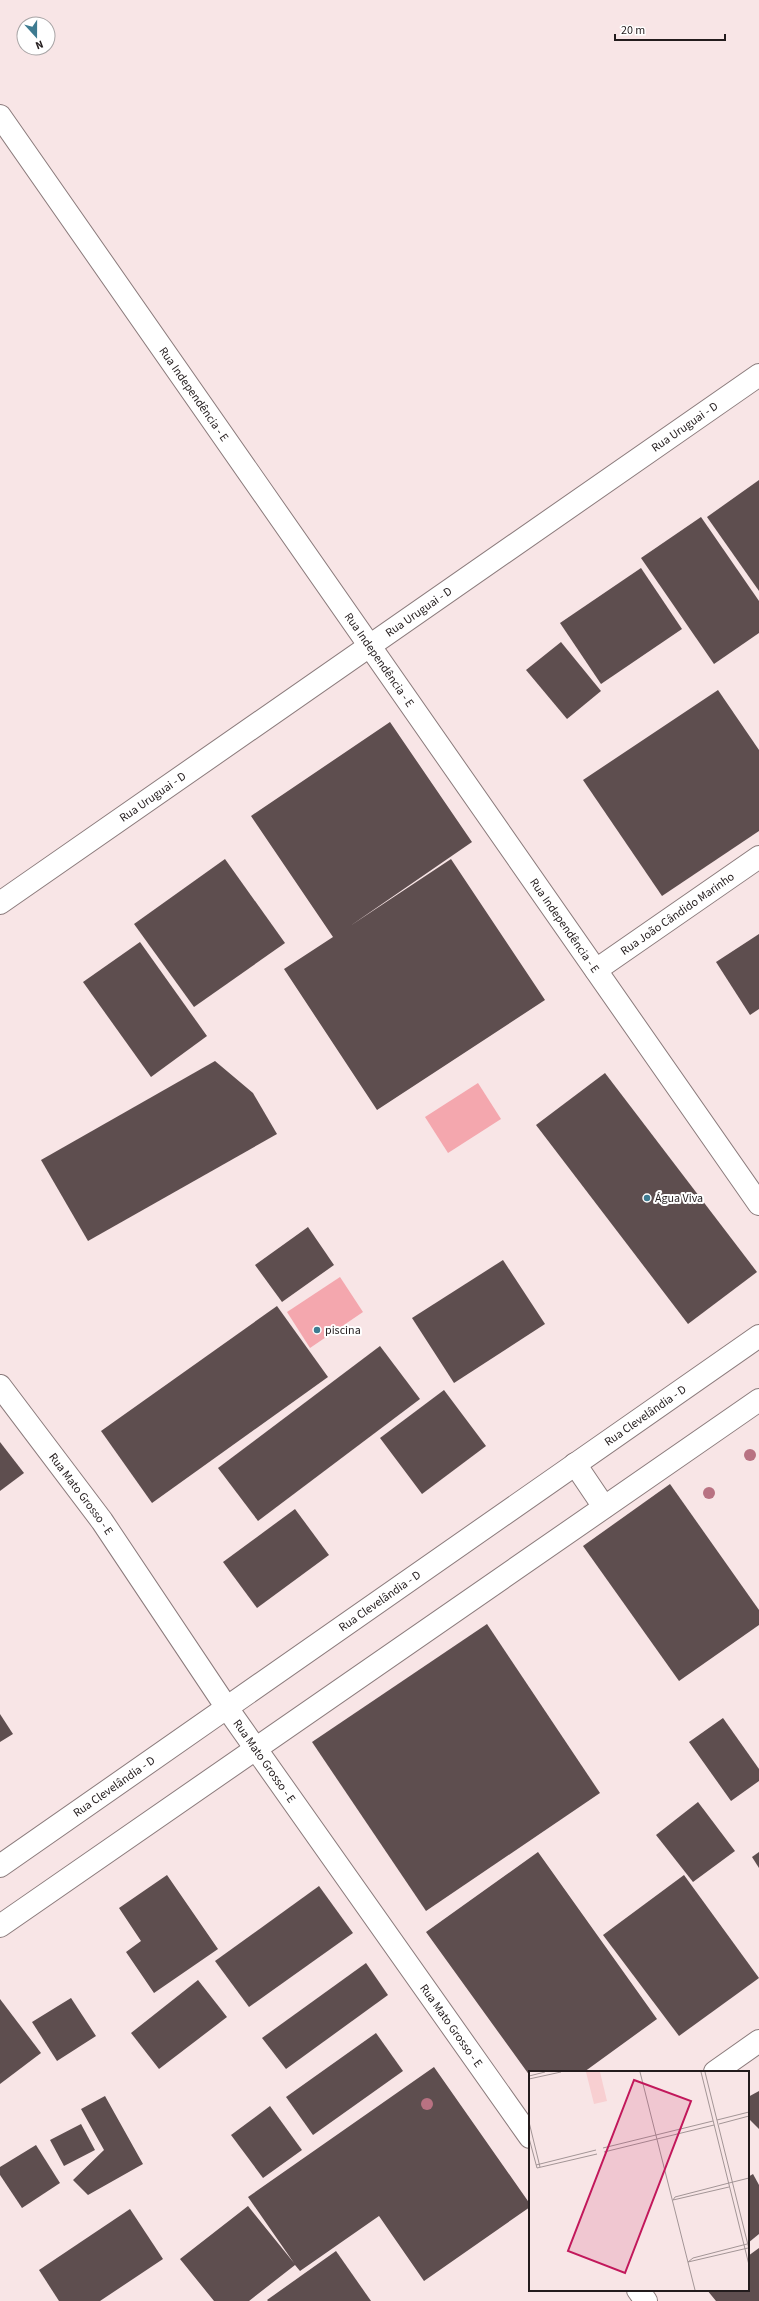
<svg xmlns="http://www.w3.org/2000/svg" width="759" height="2301" font-family="'Source Sans 3',sans-serif">
<style>
.water{fill:#f4a7ae}
.building{fill:#5e4e4f}
.lines{fill:none;stroke-linecap:round;stroke-linejoin:round}
.minor-casing{stroke:#8b7b7c;stroke-width:24}
.tertiary-casing{stroke:#8b7b7c;stroke-width:24}
.minor{stroke:#fff;stroke-width:22}
.tertiary{stroke:#fff;stroke-width:22}
.tree{fill:#b87282}
.poi-dot{fill:#3e7b91;stroke:#fff;stroke-width:1.5}
.labels{text-anchor:middle;stroke-width:4;stroke-linejoin:round;paint-order:stroke}
.street-label{font-size:12px;fill:#231c1d;stroke:#fff}
.poi-label{font-size:12px;fill:#231c1d;stroke:#fff;text-anchor:start}
.inset-road{fill:none;stroke:#a39596;stroke-width:1}
.view{fill:#c2185b;fill-opacity:0.15;stroke:#c2185b;stroke-width:2}
.inset-edge{fill:none;stroke:#231c1d;stroke-width:2}
</style>
<rect width="100%" height="100%" fill="#f8e5e6"/>
<!-- water -->
<g class="water">
<polygon points="478,1083 501,1119 448,1153 425,1117"/>
<polygon points="340,1277 363,1312 310,1348 287,1312"/>
</g>
<!-- building -->
<g class="building">
<polygon points="759,480 759,591 707,517"/>
<polygon points="701,517 759,601 759,633 714,664 641,558"/>
<polygon points="641,568 682,629 601,684 560,623"/>
<polygon points="561,642 601,691 567,719 526,670"/>
<polygon points="718,690 759,750 759,831 662,896 583,780"/>
<polygon points="390,722 472,842 350,926 451,859 545,1000 377,1110 284,969 333,937 251,816"/>
<polygon points="225,859 285,943 194,1007 134,924"/>
<polygon points="759,934 759,1009 750,1015 716,962"/>
<polygon points="140,942 207,1036 151,1077 83,982"/>
<polygon points="215,1061 253,1093 277,1134 88,1241 41,1160"/>
<polygon points="605,1073 757,1272 688,1324 536,1125"/>
<polygon points="308,1227 334,1265 282,1302 255,1265"/>
<polygon points="503,1260 545,1324 454,1383 412,1318"/>
<polygon points="277,1306 328,1377 152,1503 101,1431"/>
<polygon points="380,1346 420,1399 258,1521 218,1468"/>
<polygon points="444,1390 486,1446 422,1494 380,1438"/>
<polygon points="0,1442 24,1473 0,1491"/>
<polygon points="670,1484 759,1610 759,1625 679,1681 583,1546"/>
<polygon points="295,1509 329,1555 257,1608 223,1562"/>
<polygon points="487,1624 600,1793 426,1911 312,1742"/>
<polygon points="0,1714 13,1734 0,1742"/>
<polygon points="723,1718 759,1769 759,1781 731,1801 689,1742"/>
<polygon points="698,1802 735,1851 693,1882 656,1835"/>
<polygon points="538,1852 657,2019 584,2072 530,2072 530,2076 426,1932"/>
<polygon points="759,1852 759,1868 752,1857"/>
<polygon points="167,1875 218,1949 154,1993 126,1952 141,1941 119,1908"/>
<polygon points="684,1875 759,1978 679,2036 603,1935"/>
<polygon points="319,1886 353,1933 249,2007 215,1961"/>
<polygon points="366,1963 388,1995 286,2069 262,2038"/>
<polygon points="198,1980 227,2017 159,2069 131,2033"/>
<polygon points="71,1998 96,2036 57,2061 32,2022"/>
<polygon points="0,1999 41,2053 0,2084"/>
<polygon points="376,2033 403,2071 313,2135 286,2097"/>
<polygon points="434,2067 530,2204 530,2207 424,2281 379,2216 300,2271 295,2265 249,2301 214,2301 180,2259 248,2206 294,2263 248,2197"/>
<polygon points="759,2091 759,2129 748,2118 748,2097"/>
<polygon points="105,2096 143,2164 88,2195 73,2180 104,2150 81,2109"/>
<polygon points="270,2106 302,2150 263,2178 231,2135"/>
<polygon points="81,2124 95,2150 64,2166 50,2140"/>
<polygon points="36,2145 60,2183 22,2208 0,2175 0,2167"/>
<polygon points="753,2174 759,2185 759,2234 748,2243 748,2177"/>
<polygon points="130,2209 163,2259 100,2301 59,2301 39,2270"/>
<polygon points="759,2248 759,2301 716,2301 707,2290 748,2290 748,2256"/>
<polygon points="336,2251 371,2301 268,2301 267,2300"/>
</g>
<g class="lines">
<!-- minor casing -->
<g class="minor-casing">
<g id="minor">
<path id="s1" d="M 0,116 L 759,1204"/>
<path id="s2" d="M 0,903 L 759,375"/>
<path id="s3" d="M 596,970 L 759,857"/>
<polyline points="715,2072 759,2041"/>
</g>
</g>
<!-- tertiary casing -->
<g class="tertiary-casing">
<g id="tertiary">
<path id="s4" d="M 0,1386 L 102,1521 L 227,1708 L 530,2137"/>
<polyline points="575,1464 604,1507"/>
<path id="s5" d="M 0,1866 L 759,1336"/>
<polyline points="0,1926 759,1400"/>
<polyline points="638,2290 646,2301"/>
</g>
</g>
<!-- minor -->
<use href="#minor" class="minor"/>
<!-- tertiary -->
<use href="#tertiary" class="tertiary"/>
</g>
<!-- trees -->
<g class="tree">
<circle cx="750" cy="1455" r="6"/>
<circle cx="709" cy="1493" r="6"/>
<circle cx="427" cy="2104" r="6"/>
</g>
<!-- markers -->
<g class="poi-dot">
<circle cx="647" cy="1198" r="4"/>
<circle cx="317" cy="1330" r="4"/>
</g>
<g class="labels">
<!-- street labels -->
<g class="street-label">
<text dy="4" stroke="none"><textPath href="#s1" startOffset="339">Rua Independência - E</textPath></text>
<text dy="4" stroke="none"><textPath href="#s2" startOffset="834">Rua Uruguai - D</textPath></text>
<text dy="4" stroke="none"><textPath href="#s2" startOffset="510">Rua Uruguai - D</textPath></text>
<text dy="4" stroke="none"><textPath href="#s1" startOffset="663">Rua Independência - E</textPath></text>
<text dy="4" stroke="none"><textPath href="#s2" startOffset="186">Rua Uruguai - D</textPath></text>
<text dy="4" stroke="none"><textPath href="#s3" startOffset="99">Rua João Cândido Marinho</textPath></text>
<text dy="4" stroke="none"><textPath href="#s1" startOffset="987">Rua Independência - E</textPath></text>
<text dy="4" stroke="none"><textPath href="#s5" startOffset="787">Rua Clevelândia - D</textPath></text>
<text dy="4" stroke="none"><textPath href="#s4" startOffset="135">Rua Mato Grosso - E</textPath></text>
<text dy="4" stroke="none"><textPath href="#s5" startOffset="463">Rua Clevelândia - D</textPath></text>
<text dy="4" stroke="none"><textPath href="#s4" startOffset="459">Rua Mato Grosso - E</textPath></text>
<text dy="4" stroke="none"><textPath href="#s5" startOffset="139">Rua Clevelândia - D</textPath></text>
<text dy="4" stroke="none"><textPath href="#s4" startOffset="783">Rua Mato Grosso - E</textPath></text>
</g>
<!-- poi labels -->
<g class="poi-label">
<text x="655" y="1202">Água Viva</text>
<text x="325" y="1334">piscina</text>
</g>
</g>
<!-- overview -->
<g transform="translate(529 2071)">
<rect width="220" height="220" fill="#f8e5e6"/>
<path d="M 57,1 L 71,1 L 78,30 L 65,33 Z" fill="#f8cfd1"/>
<path class="inset-road" d="M 111,1 L 166,219M 172,1 L 220,194M 176,1 L 220,178M 0,5 L 16,1M 0,8 L 32,1M 188,49 L 220,41M 0,51 L 11,96M 190,53 L 220,45M 0,67 L 8,97 L 68,83M 74,77 L 184,50M 75,81 L 185,54M 7,94 L 67,79M 200,112 L 220,107M 144,129 L 146,126 L 200,112M 144,129 L 200,116M 159,191 L 164,187 L 218,173M 159,191 L 219,177"/>
<path class="view" d="M 105,9 L 162,30 L 96,202 L 39,180 Z"/>
<rect width="220" height="220" class="inset-edge"/>
</g>
<!-- north arrow -->
<g transform="translate(36 36) rotate(159)"><circle r="19" fill="#ffffff" stroke="#a7a4a5"/>
<path d="M0-3L7 15L0 10L-7 15Z" fill="#3e7b91"/>
<text y="-6" font-size="11" font-weight="bold" text-anchor="middle" fill="#231c1d">N</text>
</g>
<!-- scale -->
<path d="M615 34v6h110v-6" fill="none" stroke="#231c1d" stroke-width="2"/>
<text x="621" y="34" font-size="12" fill="#231c1d" stroke="#ffffff" stroke-width="3" paint-order="stroke">20 m</text>
</svg>
